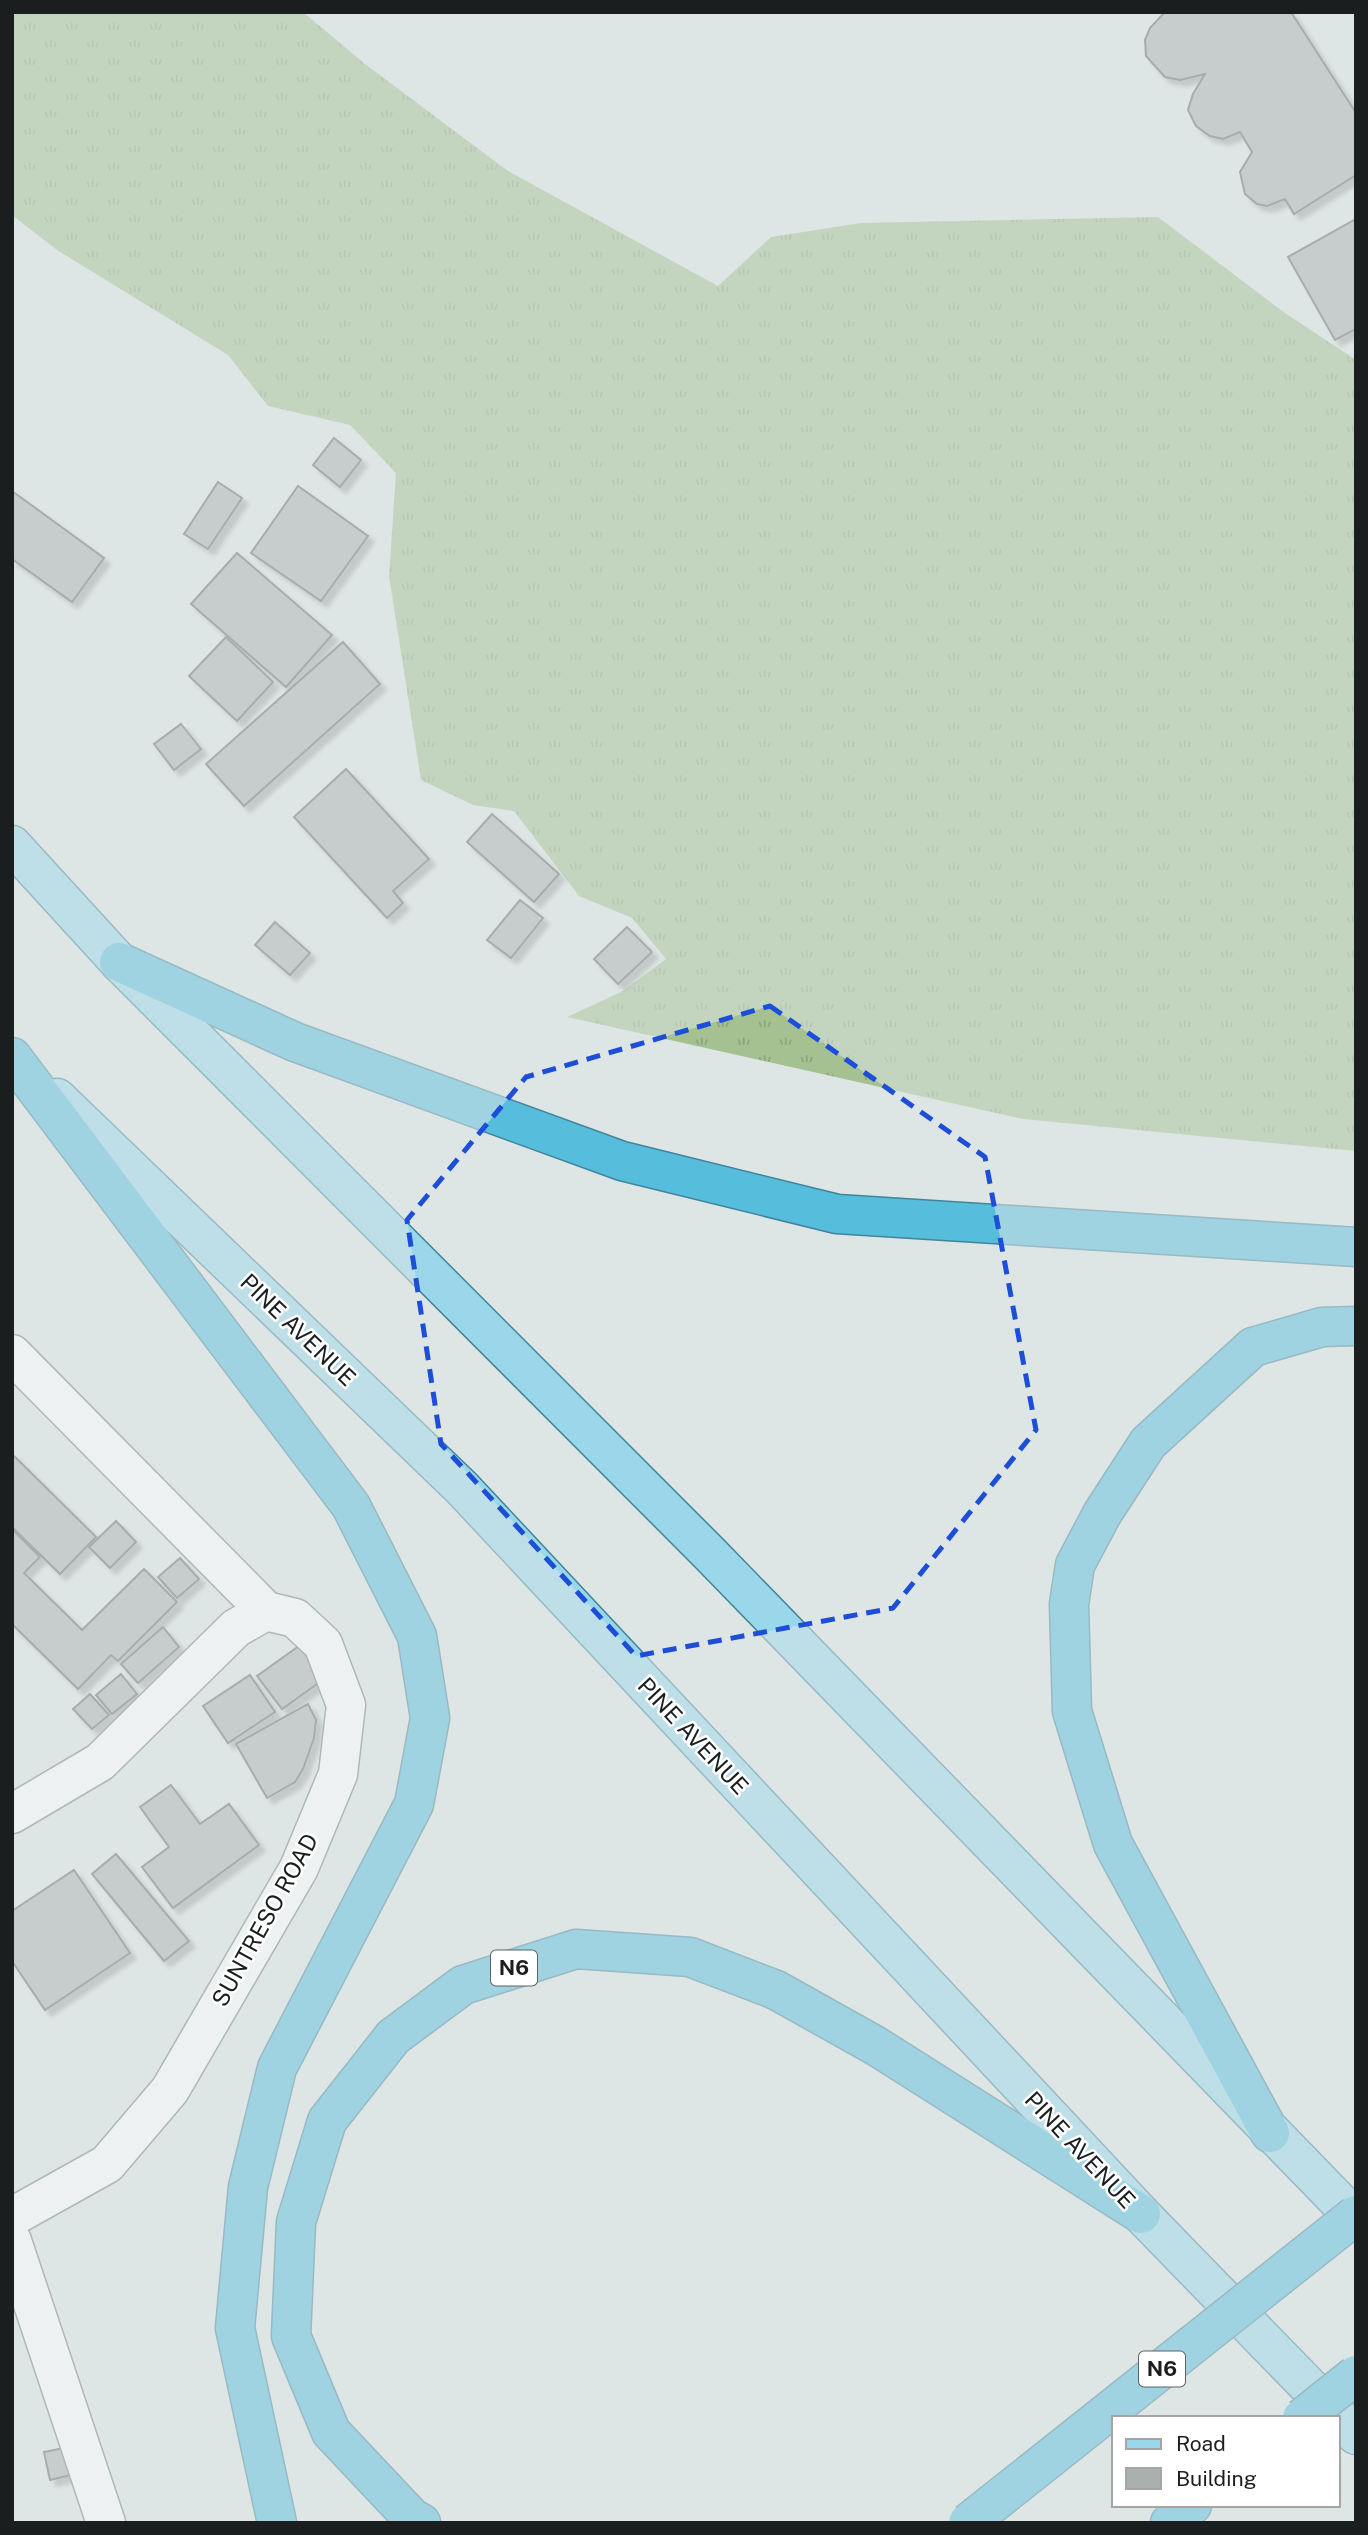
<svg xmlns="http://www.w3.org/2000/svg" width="1368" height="2535" font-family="'Public Sans',sans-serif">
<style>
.grass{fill:url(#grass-tufts)}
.building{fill:#aab0ad;stroke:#636966;stroke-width:2;filter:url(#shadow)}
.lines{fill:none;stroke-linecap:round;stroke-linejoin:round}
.minor-casing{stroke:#787e7e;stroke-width:41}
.major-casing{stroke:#41859a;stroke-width:41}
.highway-casing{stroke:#41859a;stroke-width:41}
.minor{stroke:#fff;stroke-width:38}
.major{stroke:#9ad7eb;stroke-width:38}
.highway{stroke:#56bddd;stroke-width:38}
.highway-bridge-casing{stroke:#41859a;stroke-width:41;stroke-linecap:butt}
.highway-bridge{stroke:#56bddd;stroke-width:38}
.marked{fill:none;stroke:#1d4ed8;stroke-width:5;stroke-dasharray:14 9;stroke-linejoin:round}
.labels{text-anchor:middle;stroke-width:5;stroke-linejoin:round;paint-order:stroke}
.shield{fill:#fff;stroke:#5f6262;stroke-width:2}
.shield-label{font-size:21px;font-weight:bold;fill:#1b1e1e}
.street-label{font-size:23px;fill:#1b1e1e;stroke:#fff}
</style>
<defs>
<pattern id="grass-tufts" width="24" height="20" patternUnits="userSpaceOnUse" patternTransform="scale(1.75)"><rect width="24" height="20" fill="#a5c191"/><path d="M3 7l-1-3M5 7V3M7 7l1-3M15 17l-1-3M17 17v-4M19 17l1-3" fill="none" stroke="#8da57d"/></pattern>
<filter id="shadow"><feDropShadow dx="6" dy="6" stdDeviation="2" flood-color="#0004"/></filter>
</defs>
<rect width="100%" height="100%" fill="#dee5e5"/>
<!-- grass -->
<polygon class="grass" points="12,12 303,12 365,64 508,171 718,286 771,237 861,223 1158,217 1285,313 1356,360 1356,1151 1023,1119 567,1017 623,991 666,959 632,918 579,896 514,811 473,805 421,780 389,576 396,473 350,425 268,406 228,355 57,250 12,215"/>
<!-- building -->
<g class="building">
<polygon points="1291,12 1356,113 1356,175 1294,214 1285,199 1267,206 1257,204 1245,194 1240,172 1252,152 1240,132 1223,139 1210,136 1196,126 1188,110 1193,94 1205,74 1180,80 1165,77 1146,56 1145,40 1150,28 1165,12"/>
<polygon points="1356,219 1356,329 1335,340 1288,257"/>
<polygon points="334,438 361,460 340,487 313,465"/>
<polygon points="218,482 242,498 208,549 184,534"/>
<polygon points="298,486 368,536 321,601 251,553"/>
<polygon points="12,491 104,558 72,602 12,559"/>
<polygon points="237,553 332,635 286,687 191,604"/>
<polygon points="226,637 273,682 237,721 189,676"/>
<polygon points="343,642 380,684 244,806 206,764"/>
<polygon points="181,724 201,749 174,770 154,744"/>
<polygon points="346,769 429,859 393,891 403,903 387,918 294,817"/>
<polygon points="492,814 559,874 534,902 467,842"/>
<polygon points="520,900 543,918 511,958 487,940"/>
<polygon points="275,922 310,953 290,975 255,945"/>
<polygon points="627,927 652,952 618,984 594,959"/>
<polygon points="12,1454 96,1537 60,1574 12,1527"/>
<polygon points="116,1521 136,1542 110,1568 89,1547"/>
<polygon points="12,1529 40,1557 24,1573 82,1630 144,1569 177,1602 118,1661 111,1655 78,1689 12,1624"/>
<polygon points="180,1558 199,1579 177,1598 158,1577"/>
<polygon points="163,1627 179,1647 138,1683 121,1664"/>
<polygon points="299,1646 324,1679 282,1709 257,1676"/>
<polygon points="121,1674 137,1694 112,1714 96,1695"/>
<polygon points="250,1675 275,1712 228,1743 203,1706"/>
<polygon points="90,1694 109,1715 92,1729 73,1709"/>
<polygon points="308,1704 316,1720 314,1738 303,1769 295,1782 267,1798 236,1744"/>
<polygon points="171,1785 200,1824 229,1804 259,1845 173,1908 142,1867 169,1847 140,1807"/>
<polygon points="116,1854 189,1941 164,1961 92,1874"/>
<polygon points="74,1870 130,1953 45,2010 12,1961 12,1911"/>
<polygon points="69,2447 75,2474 50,2480 44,2452"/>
</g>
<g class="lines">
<!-- minor casing -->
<g class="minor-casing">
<g id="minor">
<polyline points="12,1354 266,1611"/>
<polyline points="12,1814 100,1762 236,1628 266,1611 295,1618 323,1644 346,1705 338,1774 299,1868 170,2090 107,2164 12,2217"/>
<polyline points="12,2241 106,2523"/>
</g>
</g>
<!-- major casing -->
<g class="major-casing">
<g id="major">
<polyline points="12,845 119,962 711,1555 1356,2219"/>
<polyline points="57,1098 462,1488 1141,2214 1356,2435"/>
</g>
</g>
<!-- highway casing -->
<g class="highway-casing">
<g id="highway">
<polyline points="119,962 295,1042 622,1161 837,1214 1356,1247"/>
<polyline points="12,1057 351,1506 417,1636 430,1718 414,1804 277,2068 248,2187 235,2328 277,2523"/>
<polyline points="1270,2133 1113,1844 1072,1711 1069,1604 1075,1565 1102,1514 1148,1443 1253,1347 1322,1327 1356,1326"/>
<polyline points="421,2523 412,2518 331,2432 291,2336 296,2222 327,2121 393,2037 463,1985 576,1949 690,1957 776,1990 876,2046 1141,2214"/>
<polyline points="1170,2523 1192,2505"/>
</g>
</g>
<!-- minor -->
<use href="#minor" class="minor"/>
<!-- major -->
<use href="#major" class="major"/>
<!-- highway -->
<use href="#highway" class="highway"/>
<!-- highway-bridge casing -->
<g class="highway-bridge-casing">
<g id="highway-bridge">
<polyline points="1302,2418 1356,2375"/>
<polyline points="968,2523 1356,2215"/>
</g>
</g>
<!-- highway-bridge -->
<use href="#highway-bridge" class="highway-bridge"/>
</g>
<!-- marked area -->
<path d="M0 0H1368V2535H0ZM 770,1006 L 985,1157 L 1036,1430 L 893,1608 L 636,1656 L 441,1444 L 407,1220 L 526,1077 Z" fill="#dee5e5" fill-opacity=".55" fill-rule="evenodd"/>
<path class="marked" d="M 770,1006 L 985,1157 L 1036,1430 L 893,1608 L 636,1656 L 441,1444 L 407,1220 L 526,1077 Z"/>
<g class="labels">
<!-- shield labels -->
<g class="shield">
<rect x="491" y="1950.5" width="46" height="35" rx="5"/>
<rect x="1139" y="2351.5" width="46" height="35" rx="5"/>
</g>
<g class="shield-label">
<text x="514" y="1975">N6</text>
<text x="1162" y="2376">N6</text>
</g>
<!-- street labels -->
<g class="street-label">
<text transform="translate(298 1330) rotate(44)" y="8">PINE AVENUE</text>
<text transform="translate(693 1736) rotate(47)" y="8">PINE AVENUE</text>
<text transform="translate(265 1920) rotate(-61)" y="8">SUNTRESO ROAD</text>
<text transform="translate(1080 2150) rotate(47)" y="8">PINE AVENUE</text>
</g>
</g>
<!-- border -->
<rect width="1368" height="2535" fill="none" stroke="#1b1e1e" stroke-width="28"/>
<!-- legend -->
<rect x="1112" y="2416" width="228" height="91" fill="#ffffff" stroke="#a4a5a5" stroke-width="2"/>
<rect x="1126" y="2439" width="35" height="10" fill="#9ad7eb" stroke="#a4a5a5" stroke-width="2"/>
<text x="1176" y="2451" font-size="21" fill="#1b1e1e">Road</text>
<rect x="1126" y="2468" width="35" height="21" fill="#aab0ad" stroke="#a4a5a5" stroke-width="2"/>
<text x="1176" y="2486" font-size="21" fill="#1b1e1e">Building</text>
</svg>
